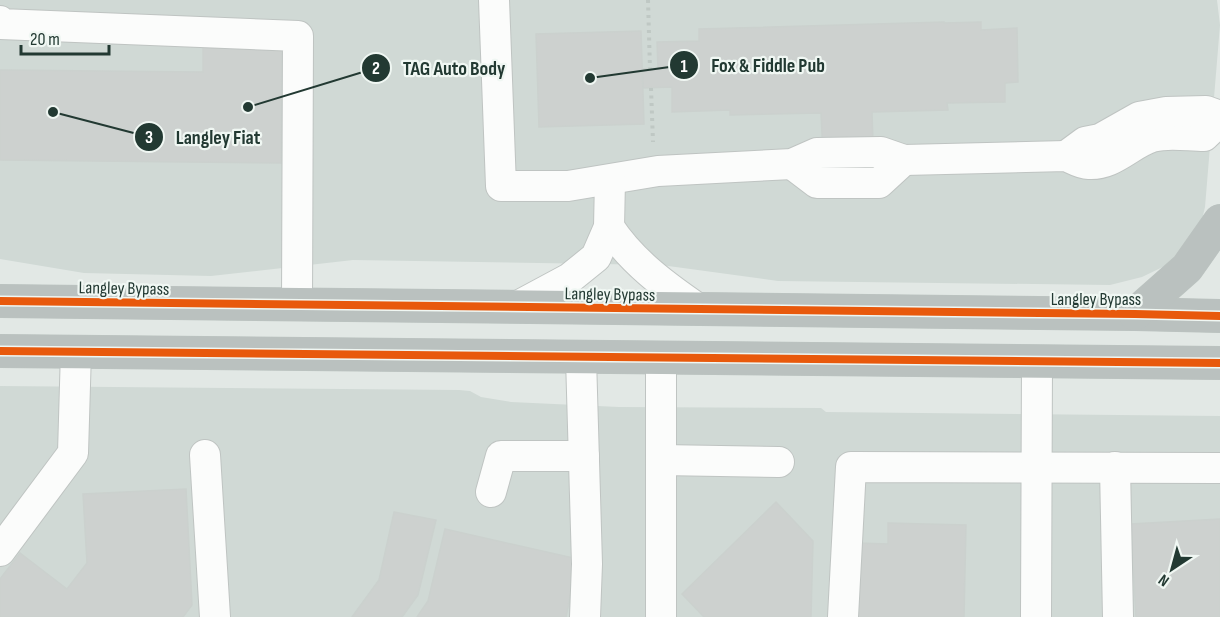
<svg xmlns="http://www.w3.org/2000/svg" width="1220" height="617" font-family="'Sofia Sans Condensed',sans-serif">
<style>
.built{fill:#d0d9d5}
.building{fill:#cdd1cf;stroke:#cbd1ce;stroke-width:1.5}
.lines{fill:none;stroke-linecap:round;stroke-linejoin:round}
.minor-casing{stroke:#bfc4c2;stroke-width:32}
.highway-casing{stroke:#bcc4c1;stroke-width:34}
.path{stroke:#bfc8c4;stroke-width:4;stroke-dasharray:3 4.5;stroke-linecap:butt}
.minor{stroke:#fbfcfb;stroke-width:30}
.highway{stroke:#bac1bf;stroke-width:33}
.cycleway-casing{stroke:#f0f7f3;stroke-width:11}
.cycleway{stroke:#e8590c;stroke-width:8}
.labels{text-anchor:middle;stroke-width:4.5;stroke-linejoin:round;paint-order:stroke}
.street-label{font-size:18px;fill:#223932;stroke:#f0f7f3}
.leader{fill:none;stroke:#223932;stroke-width:2}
.callout-dot{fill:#223932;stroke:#f0f7f3;stroke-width:2}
.mark-label{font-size:18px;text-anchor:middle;font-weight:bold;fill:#fff}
.callout-label{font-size:20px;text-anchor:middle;font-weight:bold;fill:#223932;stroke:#f0f7f3;stroke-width:4.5;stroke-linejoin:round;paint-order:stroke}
</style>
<rect width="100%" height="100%" fill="#e2e8e5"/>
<!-- built -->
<g class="built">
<polygon points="0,0 1217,0 1220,25 1205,207 1200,228 1171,263 1142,277 1110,285 778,281 661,265 353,260 211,276 84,273 0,259"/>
<polygon points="0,386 459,390 470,391 481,397 511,402 619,407 821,408 826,412 1220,416 1220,617 0,617"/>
</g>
<!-- building -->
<g class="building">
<polygon points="944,22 944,23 981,22 981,30 1017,28 1018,82 1005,83 1005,102 947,103 948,110 872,112 874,174 824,175 821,113 730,115 730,110 672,112 672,87 643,88 642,69 658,68 657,42 699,41 699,29"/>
<polygon points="641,31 644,124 539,127 536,34"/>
<polygon points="203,45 282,45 281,163 0,160 0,70 203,72"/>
<polygon points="186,489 192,605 183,617 0,617 0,579 20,553 67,589 87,563 83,494"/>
<polygon points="776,502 813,541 811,617 704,617 682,594"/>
<polygon points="394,512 436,520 418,595 402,617 352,617 379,580"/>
<polygon points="1220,519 1220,617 1136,617 1131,524"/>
<polygon points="888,523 966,525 964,617 857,617 859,543 888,544"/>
<polygon points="445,529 578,559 566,617 417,617 428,601"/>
</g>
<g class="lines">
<!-- minor casing -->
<g class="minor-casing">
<g id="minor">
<path d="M 494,0 L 501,186 L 568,186 L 658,171 L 792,164 L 817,153 L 881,152 L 904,160 L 1066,156 C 1073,159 1081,164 1088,164 C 1113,166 1130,144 1152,137 C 1168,132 1188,136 1204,136 L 1220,121"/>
<polyline points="0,21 0,24 298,36 297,305"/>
<polyline points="1066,156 1085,142 1100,139 1139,117 1166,112 1206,111 1220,116"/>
<polyline points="792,164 817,183 879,183 904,160"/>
<path d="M 609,227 C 632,262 665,286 700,310"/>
<polyline points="516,307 570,278 596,257 609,227 610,180"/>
<polyline points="581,358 587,564 585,617"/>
<polyline points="661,359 661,617"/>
<polyline points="205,455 215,617"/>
<polyline points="661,460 779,462"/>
<polyline points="1115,467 1118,617"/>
<polyline points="491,492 501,456 584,456"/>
<polyline points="0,551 73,453 76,351"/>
<polyline points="843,617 851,467 1220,468"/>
<polyline points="1036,617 1037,362"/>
</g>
</g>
<!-- highway casing -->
<g class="highway-casing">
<g id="highway">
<polyline points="0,301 1135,314 1220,316"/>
<polyline points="1135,314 1187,268 1220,221"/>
<polyline points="0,351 1220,363"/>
</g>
</g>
<!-- path -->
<g class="path">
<polyline points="648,0 650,69"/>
<polyline points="651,88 653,142"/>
</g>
<!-- minor -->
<use href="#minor" class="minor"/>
<!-- highway -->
<use href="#highway" class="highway"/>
<!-- cycleway casing -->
<g class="cycleway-casing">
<g id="cycleway">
<polyline points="0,301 1135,314 1220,316"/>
<polyline points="0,351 1220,363"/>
</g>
</g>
<!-- cycleway -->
<use href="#cycleway" class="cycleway"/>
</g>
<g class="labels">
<!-- street labels -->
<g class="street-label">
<text transform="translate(124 288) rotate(1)" y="6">Langley Bypass</text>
<text transform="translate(610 294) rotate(1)" y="6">Langley Bypass</text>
<text x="1096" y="305">Langley Bypass</text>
</g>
</g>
<!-- callouts -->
<path class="leader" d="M590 78L684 65M248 107L376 68M53 112L149 137"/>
<g class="callout-dot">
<circle cx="590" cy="78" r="6"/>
<circle cx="248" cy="107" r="6"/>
<circle cx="53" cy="112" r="6"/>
<circle cx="684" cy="65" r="15"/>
<circle cx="376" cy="68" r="15"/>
<circle cx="149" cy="137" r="15"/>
</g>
<g class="mark-label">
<text x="684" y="72">1</text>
<text x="376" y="74">2</text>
<text x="149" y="143">3</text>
</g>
<g class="callout-label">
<text x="768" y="72">Fox &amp; Fiddle Pub</text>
<text x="454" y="75">TAG Auto Body</text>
<text x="218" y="144">Langley Fiat</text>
</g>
<!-- north arrow -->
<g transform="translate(1172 569) rotate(216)" stroke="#f0f7f3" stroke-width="4.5" paint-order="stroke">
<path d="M0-4.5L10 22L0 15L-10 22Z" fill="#223932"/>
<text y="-9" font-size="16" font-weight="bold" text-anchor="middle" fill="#223932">N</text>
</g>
<!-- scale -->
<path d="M21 45v9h88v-9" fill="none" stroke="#223932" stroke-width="3"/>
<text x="30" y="45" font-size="18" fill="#223932" stroke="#f0f7f3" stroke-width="4.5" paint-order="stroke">20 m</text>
</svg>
